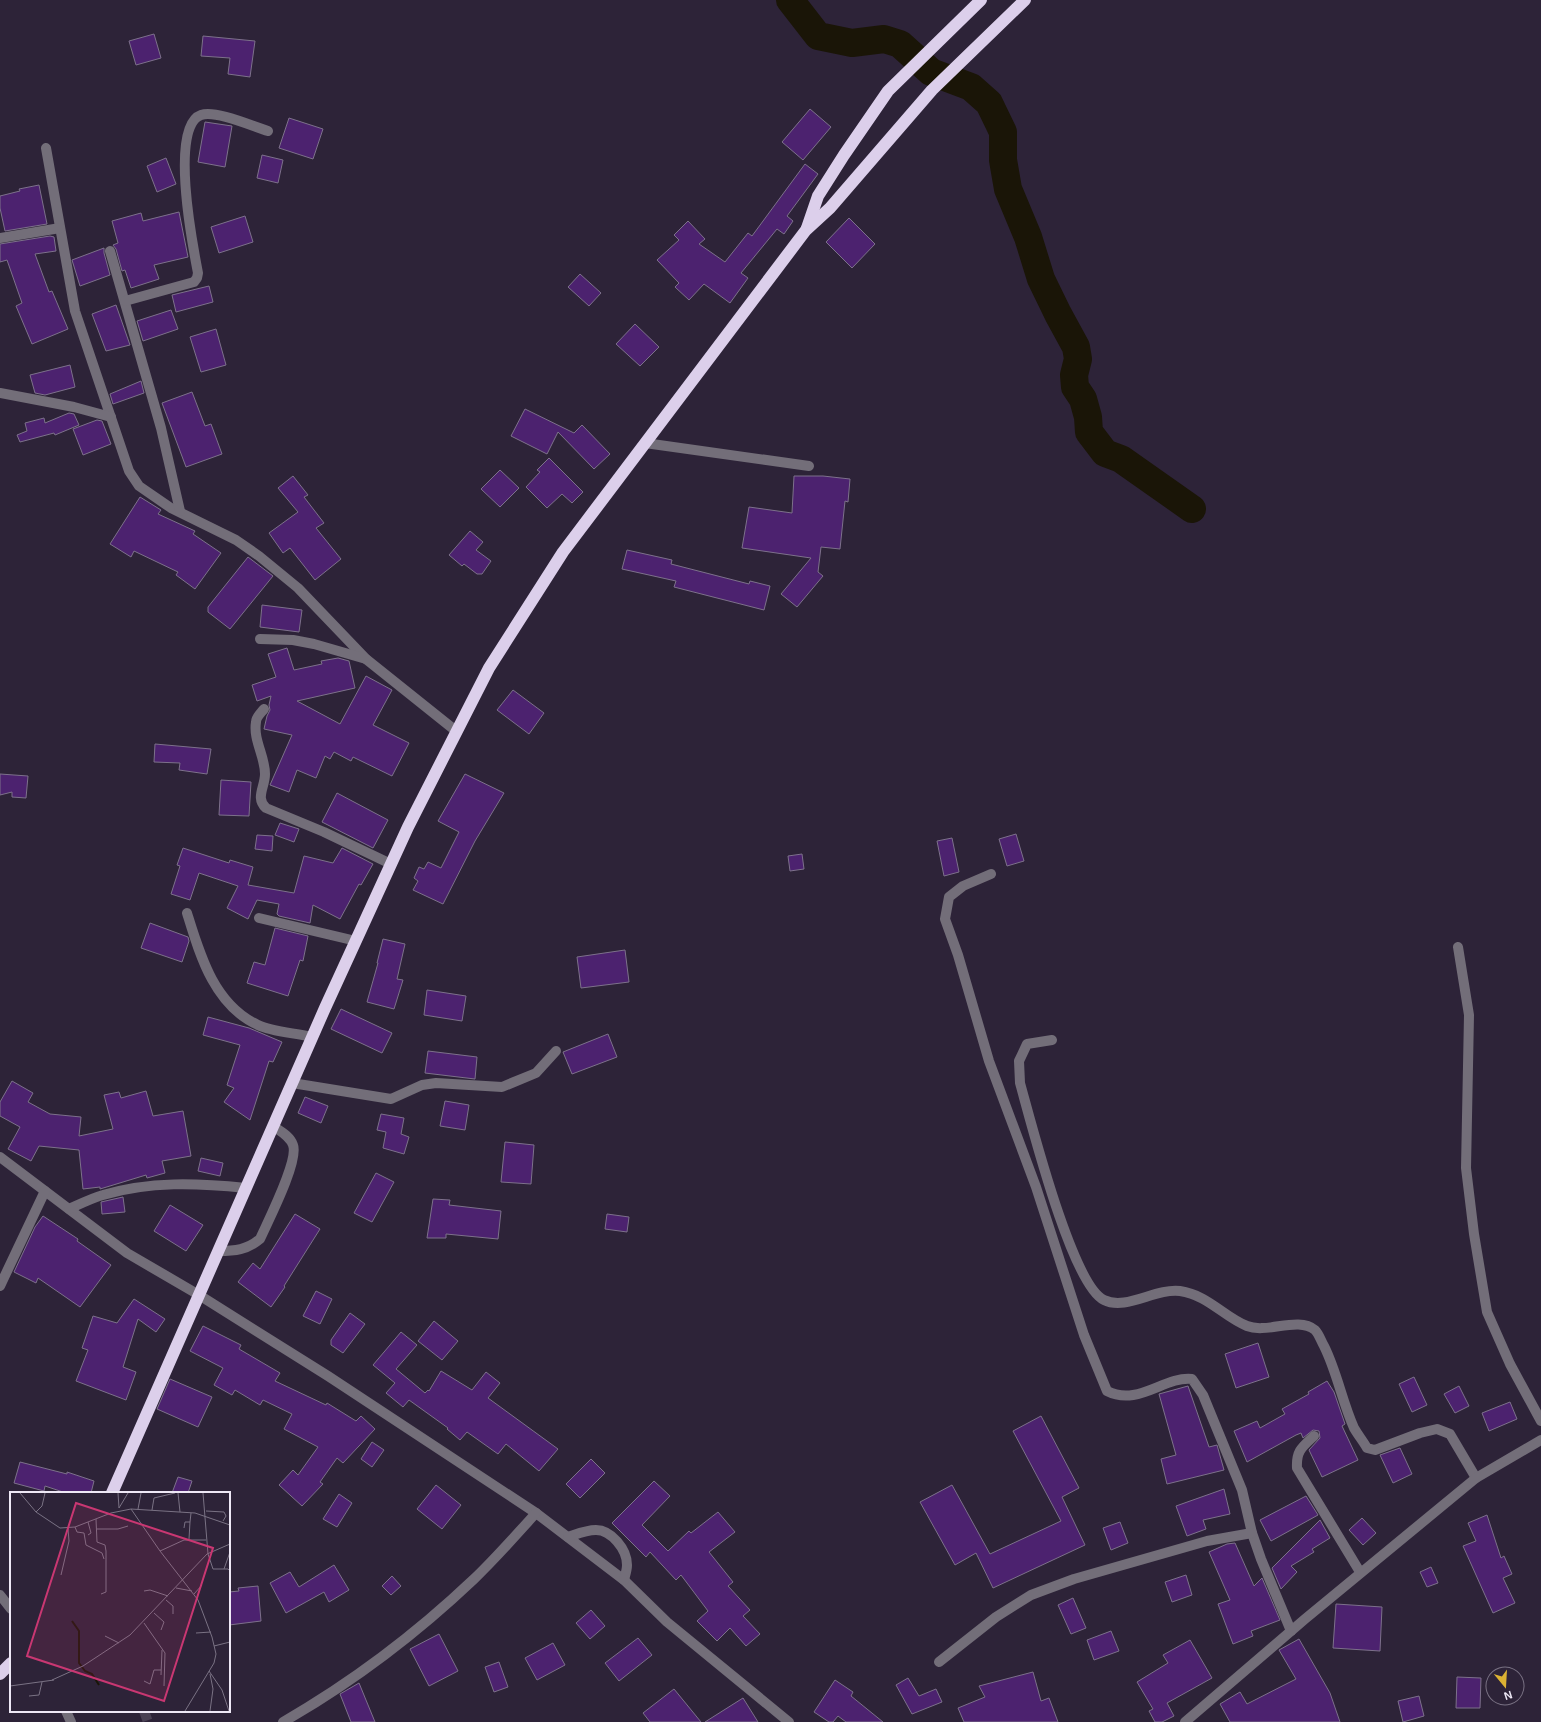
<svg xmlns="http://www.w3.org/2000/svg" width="1541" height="1722" font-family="Arial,sans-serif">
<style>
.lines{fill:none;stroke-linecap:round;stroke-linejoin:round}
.river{stroke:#1a1507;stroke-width:28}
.building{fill:#4c226f;stroke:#7d718b}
.minor-tunnel{stroke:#4a4154;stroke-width:10;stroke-dasharray:10 5;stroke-linecap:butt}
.minor{stroke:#736e79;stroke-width:10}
.highway{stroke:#dccfeb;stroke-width:12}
.inset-river{fill:none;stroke:#1a1507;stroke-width:2}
.inset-road{fill:none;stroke:#7a7284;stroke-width:1}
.view{fill:#c93772;fill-opacity:0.15;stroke:#c93772;stroke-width:2}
.inset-edge{fill:none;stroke:#eee8f6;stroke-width:2}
</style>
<rect width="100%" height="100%" fill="#2d2338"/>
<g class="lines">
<!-- river -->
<polyline class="river" points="790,0 818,36 852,43 884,39 900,44 931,72 971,87 989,103 1003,132 1003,160 1008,189 1028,237 1041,279 1058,314 1076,347 1078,359 1074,375 1075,387 1083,399 1088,417 1089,432 1105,453 1121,459 1192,509"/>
</g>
<!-- building -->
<g class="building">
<polygon points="154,34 161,58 136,65 129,41"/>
<polygon points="203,36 255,41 250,77 228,74 230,58 201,56"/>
<polygon points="810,109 831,127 803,160 782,142"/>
<polygon points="289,118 323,129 313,159 279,148"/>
<polygon points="205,122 232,126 225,167 198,162"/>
<polygon points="262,155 283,160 278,183 257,178"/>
<polygon points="166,158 176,184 157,192 147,166"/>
<polygon points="805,164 818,174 787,216 793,221 784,234 777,229 741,273 748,278 730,303 704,284 689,300 675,287 679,283 657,260 679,240 674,235 688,221 705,239 699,244 725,262 748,233 752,236"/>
<polygon points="39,185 47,224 5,231 0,208 0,196 20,191 19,189"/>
<polygon points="179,212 188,257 154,265 159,279 131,288 125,270 122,271 116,249 113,245 118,243 112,221 141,213 143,221"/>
<polygon points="245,216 253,242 219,253 211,227"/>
<polygon points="849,218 875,244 852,268 826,242"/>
<polygon points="50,236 54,237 56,251 35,254 49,292 52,291 68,329 32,344 16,306 22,303 7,260 0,262 0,244"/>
<polygon points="104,248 104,253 110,275 80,286 72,260"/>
<polygon points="580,274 601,293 589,306 568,287"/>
<polygon points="209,286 213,302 176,312 172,295"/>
<polygon points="116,305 130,345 106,351 92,314"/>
<polygon points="171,310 178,329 143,341 137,321"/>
<polygon points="635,324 659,347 640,366 616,344"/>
<polygon points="216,329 226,365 201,372 190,337"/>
<polygon points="70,365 75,387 45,395 35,393 30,375"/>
<polygon points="141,381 144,393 113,404 110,394"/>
<polygon points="192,392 205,426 211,424 222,454 186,467 162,403"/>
<polygon points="525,409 574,433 582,425 610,454 594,469 558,432 547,454 511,436"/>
<polygon points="69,413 74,414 79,425 55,435 54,433 20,442 17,435 27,431 25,423 44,418 45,423"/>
<polygon points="97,420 102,421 111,444 83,455 73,429"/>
<polygon points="549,458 583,492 572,503 562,494 547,508 526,487 540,472 537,470"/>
<polygon points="500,470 519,488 500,507 481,489"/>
<polygon points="293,476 308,495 304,497 324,523 316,528 341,559 315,580 290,548 283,553 269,533 298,512 278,488"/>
<polygon points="794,476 823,476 850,479 848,502 845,501 840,549 821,547 818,572 823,576 797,607 781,594 811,558 742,548 749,507 792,513"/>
<polygon points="140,497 161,510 158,514 195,531 193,534 221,553 195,589 176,575 178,572 134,551 131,557 110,544"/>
<polygon points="470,531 483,542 476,550 491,561 482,574 477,574 464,564 462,566 449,555"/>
<polygon points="627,550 672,560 671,564 749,584 750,581 770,586 764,610 674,587 676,581 622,569"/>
<polygon points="248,557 273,576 230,629 208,612 208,607"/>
<polygon points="262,605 302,610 299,632 260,627"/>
<polygon points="287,648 294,670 322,664 321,661 338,658 349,661 355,688 297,701 340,724 366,676 392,690 373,725 409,743 392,776 353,757 351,761 334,752 330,759 325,756 316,778 297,770 289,792 270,785 292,735 264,729 267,716 270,710 269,705 271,696 257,701 252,685 276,677 268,654"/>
<polygon points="513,690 544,713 529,734 497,710"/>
<polygon points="155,744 211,749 207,774 179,770 180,763 154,762"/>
<polygon points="0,774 28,776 26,798 12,797 12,792 0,795"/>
<polygon points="465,774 504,793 475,841 443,904 413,890 418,881 414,878 419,867 424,869 428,862 441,868 459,832 438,821"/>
<polygon points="221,780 251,782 249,816 219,815"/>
<polygon points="337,793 388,820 373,848 322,822"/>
<polygon points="280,823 299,829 294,842 275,835"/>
<polygon points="1016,834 1024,861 1007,866 999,839"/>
<polygon points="257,835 273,836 272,851 255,849"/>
<polygon points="952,838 959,872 944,876 937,841"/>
<polygon points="183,848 229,863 230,860 253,867 248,885 294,893 304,856 333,863 342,848 373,864 361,885 359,884 340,919 313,905 310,923 279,916 277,914 279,904 257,900 248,919 227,908 238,886 199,873 190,900 171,894 180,866 177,865"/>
<polygon points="802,854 804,869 790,871 788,856"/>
<polygon points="150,923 188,937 189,941 182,962 141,948"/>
<polygon points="275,928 308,936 303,961 300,960 288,996 247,983 254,962 265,965"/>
<polygon points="383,939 405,944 397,979 403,980 394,1009 367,1002 378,963 377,963"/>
<polygon points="625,950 629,982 581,988 577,957"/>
<polygon points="427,990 466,996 462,1021 424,1015"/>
<polygon points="341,1009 392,1033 382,1053 331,1029"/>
<polygon points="208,1017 249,1028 282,1042 273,1062 269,1061 250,1120 224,1102 234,1088 227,1085 240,1045 203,1035"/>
<polygon points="608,1034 617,1057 572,1074 563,1052"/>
<polygon points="428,1051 477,1057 475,1079 425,1073"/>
<polygon points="12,1081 33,1093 28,1102 50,1114 81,1117 79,1136 113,1129 104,1095 119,1092 121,1098 146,1091 153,1116 183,1111 191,1156 162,1161 165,1173 147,1178 146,1175 100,1189 100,1187 83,1189 79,1150 39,1146 31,1161 8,1149 20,1127 0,1116 0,1102"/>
<polygon points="305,1097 328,1106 321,1123 298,1113"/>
<polygon points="445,1101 469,1105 465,1130 440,1126"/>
<polygon points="381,1114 404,1118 401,1134 409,1137 404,1154 383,1148 386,1132 377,1130"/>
<polygon points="505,1142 534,1145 531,1184 501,1182"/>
<polygon points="201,1158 223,1163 220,1176 198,1171"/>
<polygon points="376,1173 394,1182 372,1222 354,1213"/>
<polygon points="123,1197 125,1212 102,1214 101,1202"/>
<polygon points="433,1199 450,1200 449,1205 501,1211 498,1239 446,1234 446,1238 427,1238"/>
<polygon points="170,1205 203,1225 186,1251 154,1231"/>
<polygon points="295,1214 320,1229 284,1286 285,1287 271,1307 238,1282 253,1263 260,1269"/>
<polygon points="607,1214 629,1217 627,1232 605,1229"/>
<polygon points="43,1216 78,1239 77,1241 111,1265 80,1307 38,1278 36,1283 14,1272 35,1227"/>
<polygon points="316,1291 332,1299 320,1324 303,1316"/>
<polygon points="134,1299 165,1319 156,1332 138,1319 123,1367 136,1372 126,1400 76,1381 88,1350 82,1348 93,1316 117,1323"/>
<polygon points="350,1313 365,1324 343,1353 331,1345 331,1340"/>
<polygon points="434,1321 458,1341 442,1360 418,1341"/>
<polygon points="203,1326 241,1345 239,1349 280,1373 275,1381 326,1405 327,1403 356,1421 361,1416 375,1429 343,1463 337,1458 320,1482 323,1484 302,1506 279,1485 293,1470 298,1475 318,1447 284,1429 292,1414 263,1400 260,1405 235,1390 232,1395 214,1385 223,1368 190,1351"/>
<polygon points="401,1332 417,1345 396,1369 425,1393 428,1390 429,1391 441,1371 472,1390 486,1372 500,1383 488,1398 558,1449 539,1471 506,1444 498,1454 467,1432 460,1440 447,1429 448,1428 409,1400 403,1407 386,1393 395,1383 373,1365"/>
<polygon points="1258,1343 1269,1377 1236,1388 1225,1354"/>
<polygon points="1414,1377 1427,1405 1412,1412 1399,1384"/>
<polygon points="170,1379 212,1397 198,1427 157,1409"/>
<polygon points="1327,1381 1334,1392 1345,1424 1342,1426 1358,1460 1322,1477 1309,1450 1320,1438 1319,1431 1313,1430 1303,1438 1301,1433 1296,1435 1247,1462 1234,1431 1257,1421 1260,1428 1285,1414 1282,1409 1309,1394 1308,1392"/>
<polygon points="1188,1386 1209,1447 1217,1445 1224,1470 1167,1484 1161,1459 1176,1455 1159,1394"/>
<polygon points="1459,1386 1469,1406 1455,1413 1444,1394"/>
<polygon points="1510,1402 1517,1419 1489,1431 1482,1413"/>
<polygon points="1041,1416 1079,1488 1062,1497 1085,1545 993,1588 976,1553 955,1565 920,1502 952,1485 990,1554 1061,1521 1013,1431"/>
<polygon points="372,1442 384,1450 372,1467 361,1459"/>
<polygon points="1400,1448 1412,1474 1393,1483 1380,1455"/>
<polygon points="591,1459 605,1473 580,1498 566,1484"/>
<polygon points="20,1462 67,1474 67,1472 94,1481 91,1493 66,1493 45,1486 44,1491 14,1483"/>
<polygon points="178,1477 192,1481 188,1493 172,1493"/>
<polygon points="654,1481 670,1496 642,1525 668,1551 689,1531 691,1533 718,1512 735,1532 709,1552 733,1582 728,1586 750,1610 743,1616 760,1634 746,1646 730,1628 717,1641 697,1621 708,1611 681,1575 676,1580 650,1552 646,1557 612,1523"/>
<polygon points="436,1485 461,1505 442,1529 417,1509"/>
<polygon points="1224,1489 1230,1514 1203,1520 1206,1529 1187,1536 1176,1506"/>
<polygon points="339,1494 352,1503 337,1527 323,1519"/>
<polygon points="1306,1496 1318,1515 1271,1541 1260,1520"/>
<polygon points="1487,1515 1501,1558 1504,1556 1512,1574 1503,1578 1515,1603 1493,1613 1463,1546 1476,1541 1468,1523"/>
<polygon points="1362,1518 1376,1533 1363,1545 1349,1530"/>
<polygon points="1320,1520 1330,1538 1312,1549 1314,1552 1291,1566 1297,1572 1281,1589 1272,1568"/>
<polygon points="1120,1522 1128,1543 1111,1550 1103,1528"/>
<polygon points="1235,1543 1254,1586 1262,1578 1280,1620 1251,1631 1253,1636 1233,1644 1218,1604 1230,1600 1209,1552 1227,1544"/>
<polygon points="334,1565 349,1590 329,1602 324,1592 286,1613 270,1583 290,1572 299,1587"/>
<polygon points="1431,1567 1438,1583 1427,1587 1420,1572"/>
<polygon points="1186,1575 1192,1595 1172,1602 1165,1582"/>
<polygon points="392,1576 401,1586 391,1595 382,1586"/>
<polygon points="258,1586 261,1621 229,1625 229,1592 239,1591 238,1588"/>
<polygon points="1073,1598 1086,1628 1071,1634 1058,1605"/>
<polygon points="1336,1604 1382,1607 1380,1651 1333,1648"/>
<polygon points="591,1610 605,1626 590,1639 576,1623"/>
<polygon points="1111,1631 1119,1651 1094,1660 1087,1640"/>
<polygon points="439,1634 458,1671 429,1686 410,1649"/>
<polygon points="638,1638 652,1655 619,1681 605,1663"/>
<polygon points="1299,1639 1330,1693 1340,1722 1230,1722 1220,1704 1240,1692 1247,1704 1296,1679 1279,1650"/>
<polygon points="1190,1640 1212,1678 1167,1703 1174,1716 1162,1722 1155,1722 1149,1711 1153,1709 1137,1682 1168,1663 1163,1655"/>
<polygon points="553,1643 565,1665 537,1680 525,1658"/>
<polygon points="499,1662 508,1687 494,1692 485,1667"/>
<polygon points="1033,1672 1041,1701 1049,1698 1058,1722 964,1722 958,1708 985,1697 979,1686"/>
<polygon points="1457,1677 1481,1678 1480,1708 1456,1708"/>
<polygon points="908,1678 919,1696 936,1689 942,1702 912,1714 896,1685"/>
<polygon points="835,1680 853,1692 851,1696 883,1722 846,1722 838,1716 833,1722 829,1722 814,1712"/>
<polygon points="359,1683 375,1722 351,1722 340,1694"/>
<polygon points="674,1689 701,1722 650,1722 643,1713"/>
<polygon points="1419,1696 1424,1716 1403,1722 1398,1701"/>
<polygon points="743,1698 758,1722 705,1722"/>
</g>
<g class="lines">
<!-- minor-tunnel -->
<polyline class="minor-tunnel" points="144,1711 148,1722"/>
<!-- minor -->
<g class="minor">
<polyline points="46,148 75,311 129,471 139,486 171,508 236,540 259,556 298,588 366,659 456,731"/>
<polyline points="0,238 60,228"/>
<polyline points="110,251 161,428 180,511"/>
<path d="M 125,301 L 194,282 L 197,278 L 198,273 C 193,247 169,126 201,115 C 216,110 252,126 268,131"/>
<polyline points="0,393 74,407 111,417"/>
<polyline points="645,443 809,466"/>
<polyline points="260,639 293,640 314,644 366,659"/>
<path d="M 264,709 C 261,713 256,717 256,722 C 253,740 265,756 265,774 C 265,787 255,798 266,808 L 324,832 L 391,864"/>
<path d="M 991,874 L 963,886 L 949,897 L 945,919 L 958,955 L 989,1061 L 1036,1187 L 1084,1335 L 1107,1391 C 1138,1407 1164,1376 1192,1379 L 1203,1395 L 1242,1490 L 1252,1533 L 1261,1559 L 1291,1631"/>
<path d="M 187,913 C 200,955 214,1005 258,1025 C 272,1032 297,1033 312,1037"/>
<polyline points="259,918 356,941"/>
<polyline points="1458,947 1469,1015 1466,1168 1474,1234 1487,1312 1510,1364 1541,1421"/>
<path d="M 1052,1040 L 1027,1044 L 1019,1061 L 1020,1083 C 1031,1122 1072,1285 1104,1300 C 1126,1311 1155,1288 1180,1291 C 1208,1295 1224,1317 1247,1326 C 1267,1334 1298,1316 1315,1330 C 1319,1334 1321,1341 1324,1346 C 1337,1372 1342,1401 1354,1428 C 1358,1435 1363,1441 1367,1448 L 1375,1450 L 1420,1433 L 1437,1429 L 1450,1434 L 1476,1478"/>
<polyline points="292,1083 391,1099 422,1085 436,1083 502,1087 536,1073 556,1051"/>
<polyline points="0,1157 127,1253 199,1295 328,1376 536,1513 624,1580 667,1622 789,1722"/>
<path d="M 69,1209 C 80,1204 92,1198 103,1195 C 150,1181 197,1183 246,1188"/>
<path d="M 218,1251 C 235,1251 247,1250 260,1239 C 268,1221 299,1161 293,1145 C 290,1136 280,1131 273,1126"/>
<polyline points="0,1286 45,1191"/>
<path d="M 1314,1436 C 1302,1447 1296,1451 1297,1468 L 1360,1572"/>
<path d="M 568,1537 C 577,1534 586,1530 596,1530 C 611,1530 627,1549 627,1565 C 627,1570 625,1576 624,1580"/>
<polyline points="0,1595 11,1609"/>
<polyline points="939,1662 996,1617 1031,1595 1074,1579 1207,1541 1252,1533"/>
<polyline points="66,1711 71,1722"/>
<path d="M 283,1722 C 351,1683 416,1634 474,1579 C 496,1558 516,1535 536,1513"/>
<polyline points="1185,1722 1305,1619 1476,1478 1541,1440"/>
</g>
<!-- highway -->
<g class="highway">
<polyline points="807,228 818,196 844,155 888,91 981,0"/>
<polyline points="112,1493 325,1008 408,827 489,668 563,552 806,230 830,208 932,90 1025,0"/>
<polyline points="0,1674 11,1663"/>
</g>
</g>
<!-- overview -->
<g transform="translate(10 1492)">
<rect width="220" height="220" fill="#2d2338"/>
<path class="inset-river" d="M 62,129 L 69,139 L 69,171 L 75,179 L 82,182 L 89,193"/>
<path class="inset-road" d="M 10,1 L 26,20 L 50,36 L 65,35 L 101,21 L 121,17 L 185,21 L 220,33M 108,1 L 109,16M 168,1 L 170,20M 193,1 L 198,62 L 203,77 L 218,77 L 220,79M 109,16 L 118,1M 121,17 L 150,59 L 188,108 L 202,145 L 206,162 L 204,171 L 175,219M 128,17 L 131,1M 142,18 L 144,6 L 165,1M 196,19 L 214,20 L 216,24 L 213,29M 26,20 L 32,14 L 35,1M 86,27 L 87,50 L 95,53 L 96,59 L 96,100 L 91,102M 78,30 L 81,41 L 78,43M 65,35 L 67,40 L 74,41 L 76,53 L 92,61 L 94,67M 174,36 L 175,30 L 180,30 L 181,21M 87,37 L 108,37 L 118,34M 179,47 L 180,30M 150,59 L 174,48 L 196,48M 214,77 L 220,60M 51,83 L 59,49 L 58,37M 166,96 L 182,99M 134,99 L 140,98 L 158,104M 184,102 L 192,93M 156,108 L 163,114 L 163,122M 144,121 L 154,130 L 151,138M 134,131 L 155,161 L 154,194M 186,141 L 201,140M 95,144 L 109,151M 204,154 L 220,150M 199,179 L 212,198 L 219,219M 200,182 L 203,197 L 200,219M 151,183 L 152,158M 42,188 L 73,174 L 120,143 L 197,62 L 220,52M 134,189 L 140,192 L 144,178 L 151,178M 0,194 L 44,188M 19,204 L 29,203 L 32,190"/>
<path class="view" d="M 66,11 L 203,56 L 154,209 L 17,164 Z"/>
<rect width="220" height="220" class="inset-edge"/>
</g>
<!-- north arrow -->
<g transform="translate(1505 1686) rotate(162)"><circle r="19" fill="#2d2338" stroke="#7a7284"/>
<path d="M0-3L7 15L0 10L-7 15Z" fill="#dcb233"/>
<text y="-6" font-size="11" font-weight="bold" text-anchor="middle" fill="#eee8f6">N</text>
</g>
</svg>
